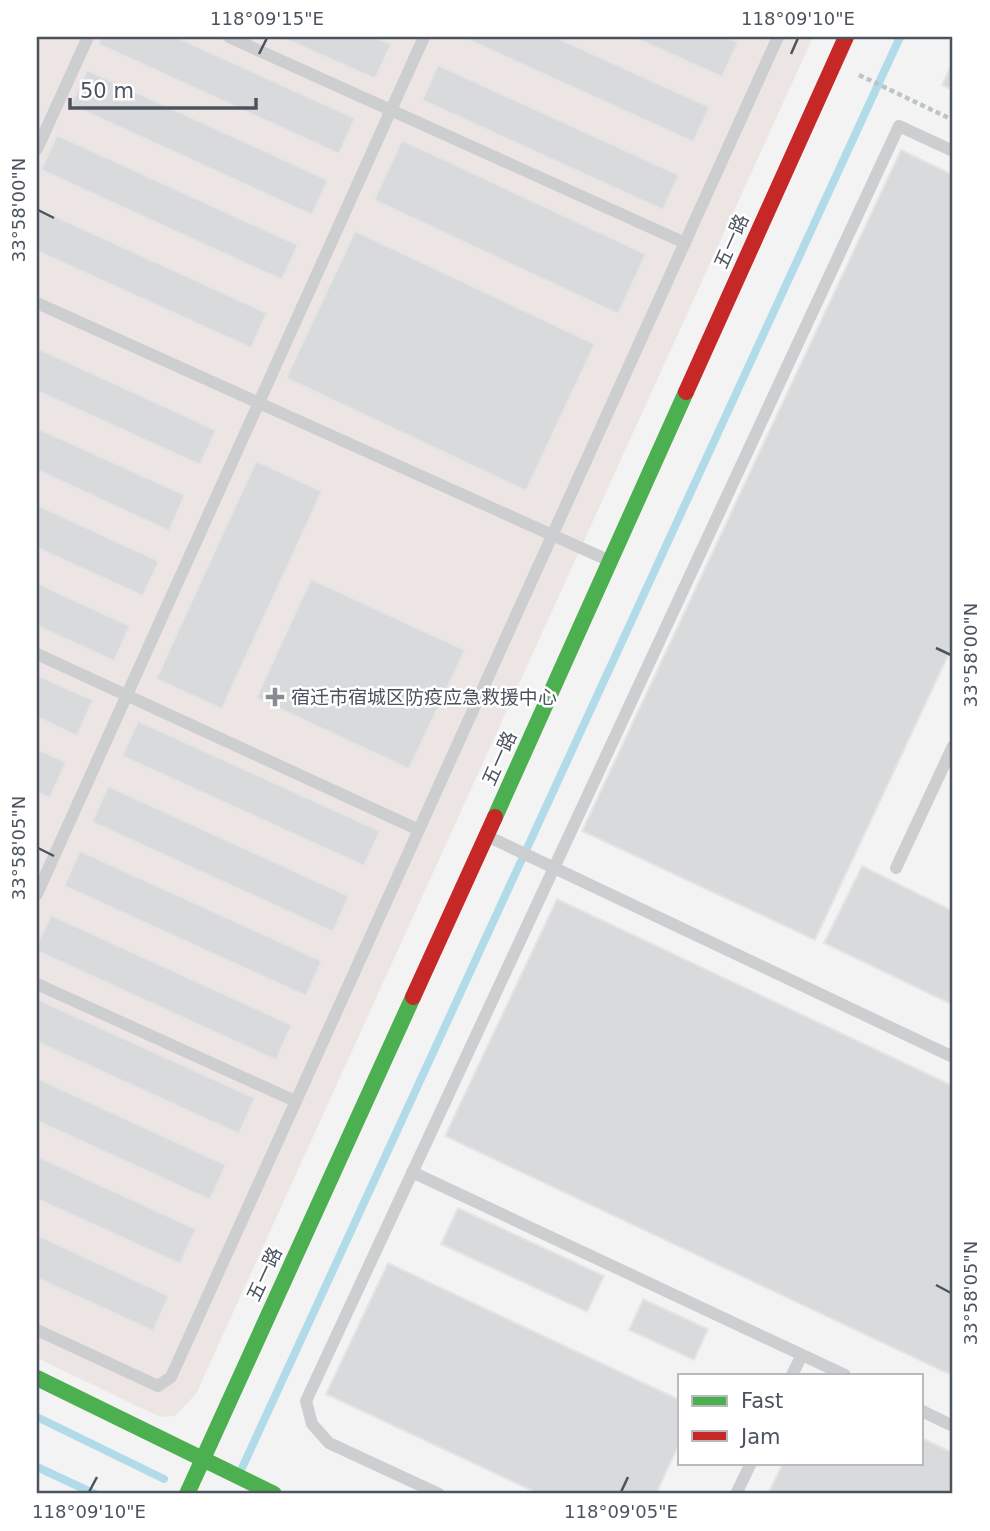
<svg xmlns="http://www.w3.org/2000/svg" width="990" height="1531" font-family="'DejaVu Sans','Noto Sans SC',sans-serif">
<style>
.medical{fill:#ede5e3}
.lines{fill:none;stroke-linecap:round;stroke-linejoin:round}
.stream{stroke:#b2dbea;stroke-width:8}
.building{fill:#d9dadc;stroke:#e5e5e6;stroke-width:2}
.path{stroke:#bcc5c3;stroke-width:4.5;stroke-dasharray:5 3.5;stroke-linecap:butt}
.lane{stroke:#cdced0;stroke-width:12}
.fast{stroke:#4caf50;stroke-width:16}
.jam{stroke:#c62828;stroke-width:16}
.ticks{fill:none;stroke:#4b545e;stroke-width:2.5}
.poi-dot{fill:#868c92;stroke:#fff;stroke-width:2.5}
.labels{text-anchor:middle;stroke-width:5;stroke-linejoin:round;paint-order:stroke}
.street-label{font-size:19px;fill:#4b545e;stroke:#fff}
.poi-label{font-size:19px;fill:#4b545e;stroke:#fff;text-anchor:start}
.neatline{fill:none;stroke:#4b545e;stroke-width:2.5}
.ticks-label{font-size:18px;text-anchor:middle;fill:#4b545e}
</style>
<rect width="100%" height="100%" fill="#f3f3f3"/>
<!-- medical -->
<polygon class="medical" points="37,37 813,37 196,1394 175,1416 160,1417 37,1358"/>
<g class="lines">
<!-- stream -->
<g class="stream">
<polyline points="37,1417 164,1479"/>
<polyline points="37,1467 95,1494"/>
<polyline points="242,1468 900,37"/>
</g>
</g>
<!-- building -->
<g class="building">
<polygon points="101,37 176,37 355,118 339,154 98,44"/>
<polygon points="281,37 375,37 391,44 375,79"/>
<polygon points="462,37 555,37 710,107 693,142"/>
<polygon points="633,37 727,37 738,42 722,77"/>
<polygon points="953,61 953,90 942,85"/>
<polygon points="438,65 679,175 663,210 422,100"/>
<polygon points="87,70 328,180 312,215 71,105"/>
<polygon points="57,135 298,245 282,280 41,170"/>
<polygon points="402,140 646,254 618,314 374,200"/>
<polygon points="901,150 953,175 953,645 815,940 582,831"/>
<polygon points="37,208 267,313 251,348 37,251"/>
<polygon points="355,231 595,344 526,491 286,378"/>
<polygon points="37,348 216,430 200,465 37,391"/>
<polygon points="37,428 185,495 169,531 37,470"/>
<polygon points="256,461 322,491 222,709 156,679"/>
<polygon points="37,505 159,561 143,596 37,548"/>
<polygon points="311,579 465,650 409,769 256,698"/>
<polygon points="37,583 130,626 114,661 37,626"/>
<polygon points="37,675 93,700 77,736 37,717"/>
<polygon points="138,721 380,831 364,866 122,756"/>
<polygon points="37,749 66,762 50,798 37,792"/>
<polygon points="108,786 349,896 333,932 92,822"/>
<polygon points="80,851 322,961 306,996 64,886"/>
<polygon points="862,866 953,911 953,1005 824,943"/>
<polygon points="557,899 953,1086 953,1376 445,1136"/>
<polygon points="51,915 292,1025 276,1060 37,951 37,945"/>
<polygon points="37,999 255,1098 239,1134 37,1042"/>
<polygon points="37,1078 226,1165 210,1200 37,1121"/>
<polygon points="37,1156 196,1229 180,1264 37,1199"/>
<polygon points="458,1208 604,1276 587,1312 441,1244"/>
<polygon points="37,1235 169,1296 153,1331 37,1278"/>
<polygon points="388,1263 680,1400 680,1442 656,1494 539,1494 326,1394"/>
<polygon points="643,1299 708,1329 694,1360 629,1330"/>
<polygon points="922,1438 953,1453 953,1494 768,1494 783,1463 922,1463"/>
</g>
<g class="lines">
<!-- path -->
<polyline class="path" points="859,75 953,120"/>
<!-- lane -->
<g class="lane">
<polyline points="229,37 685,243"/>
<polyline points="37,149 88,37"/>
<polyline points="37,303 610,561"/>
<polyline points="37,654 419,830"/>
<polyline points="489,837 953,1057"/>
<polyline points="896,868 953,746"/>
<polyline points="37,894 424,37"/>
<polyline points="37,984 295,1101"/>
<polyline points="412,1172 845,1375"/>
<polyline points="37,1330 158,1386 171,1377 778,37"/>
<polyline points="792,1375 802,1355"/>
<polyline points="922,1411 953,1426"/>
<polyline points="439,1494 329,1443 312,1424 306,1401 899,126 953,151"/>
<polyline points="736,1494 751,1463"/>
</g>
<!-- fast -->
<g class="fast">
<polyline points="495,817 686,392"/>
<polyline points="37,1378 274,1494"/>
<polyline points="187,1494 413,997"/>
</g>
<!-- jam -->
<g class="jam">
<polyline points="686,392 846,37"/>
<polyline points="413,997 495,817"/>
</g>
</g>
<!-- ticks -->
<path class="ticks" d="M 259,54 L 267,38M 791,54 L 798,38M 38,210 L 54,218M 936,648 L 951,655M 38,848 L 54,856M 936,1285 L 951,1293M 89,1492 L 97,1477M 621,1492 L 628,1477"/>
<!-- markers -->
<path class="poi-dot" d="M271.5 686.5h7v7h7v7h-7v7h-7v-7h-7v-7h7z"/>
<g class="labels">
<!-- street labels -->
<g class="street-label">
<text transform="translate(731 241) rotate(-66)" y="7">五一路</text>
<text transform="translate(499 758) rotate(-66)" y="7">五一路</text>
<text transform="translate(264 1274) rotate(-65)" y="7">五一路</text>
</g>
<!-- poi labels -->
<g class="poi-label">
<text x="291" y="704">宿迁市宿城区防疫应急救援中心</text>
</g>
</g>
<!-- border -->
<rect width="990" height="1531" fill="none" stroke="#ffffff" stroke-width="77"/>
<!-- legend -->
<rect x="678" y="1374" width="245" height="91" fill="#ffffff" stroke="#b7bbbf" stroke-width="2"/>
<rect x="692" y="1396" width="35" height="10" fill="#4caf50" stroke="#b7bbbf" stroke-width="2"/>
<text x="741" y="1408" font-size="21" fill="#4b545e">Fast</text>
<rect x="692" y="1431" width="35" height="10" fill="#c62828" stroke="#b7bbbf" stroke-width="2"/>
<text x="741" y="1444" font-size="21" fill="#4b545e">Jam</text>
<!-- scale -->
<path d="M70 98v10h186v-10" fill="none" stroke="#4b545e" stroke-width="3.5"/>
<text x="80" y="98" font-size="21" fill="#4b545e" stroke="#ffffff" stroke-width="5" paint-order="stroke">50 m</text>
<rect x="38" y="38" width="913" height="1454" class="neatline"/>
<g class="ticks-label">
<text x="267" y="25">118°09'15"E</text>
<text x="798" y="25">118°09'10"E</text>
<text transform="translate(19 210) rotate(-90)" y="6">33°58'00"N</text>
<text transform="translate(971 655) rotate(-90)" y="6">33°58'00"N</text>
<text transform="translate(19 848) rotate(-90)" y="6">33°58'05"N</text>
<text transform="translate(971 1293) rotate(-90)" y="6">33°58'05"N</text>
<text x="89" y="1518">118°09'10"E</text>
<text x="621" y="1518">118°09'05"E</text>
</g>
</svg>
